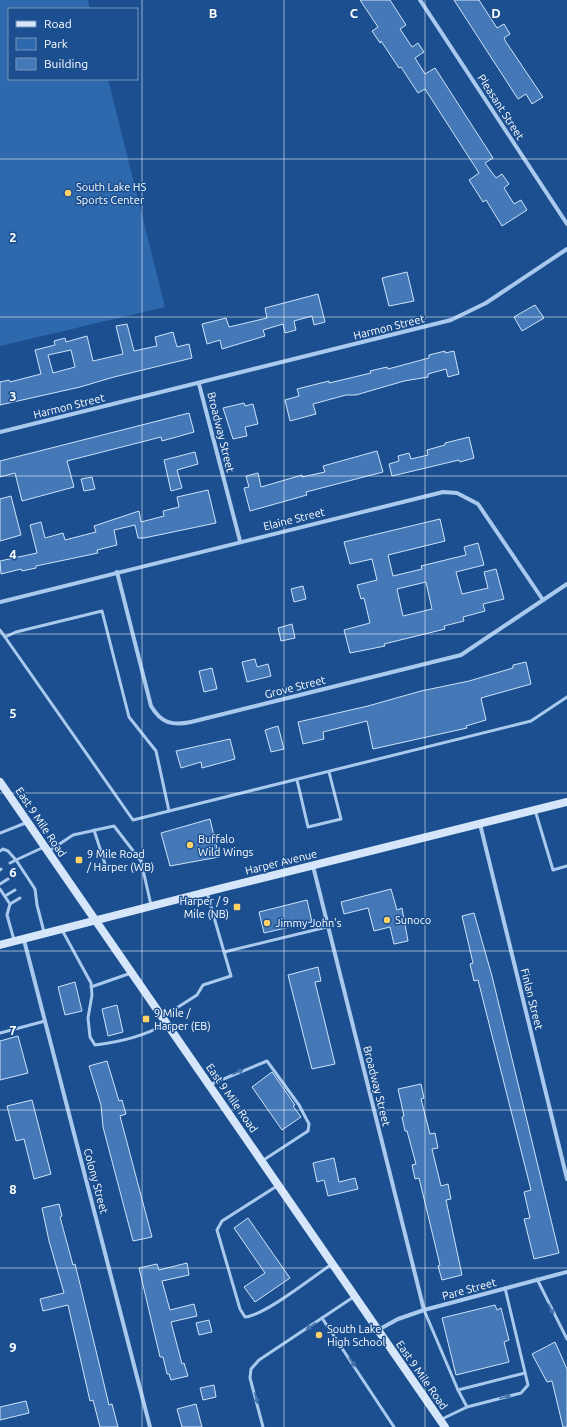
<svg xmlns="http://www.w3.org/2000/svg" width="567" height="1427" font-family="Ubuntu,sans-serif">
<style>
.green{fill:#2e69ad}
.building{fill:#4478b7;stroke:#cfe3fa;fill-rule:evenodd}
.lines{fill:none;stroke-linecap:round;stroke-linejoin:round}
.service{stroke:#a9c9ee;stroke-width:3}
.minor{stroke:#a9c9ee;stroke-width:4}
.secondary{stroke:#d6e6fa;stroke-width:8}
.oneway{fill:#4674ac}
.grid{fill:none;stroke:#fff;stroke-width:1;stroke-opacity:0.55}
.poi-dot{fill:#ffd166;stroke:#1b4f8f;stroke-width:1.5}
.labels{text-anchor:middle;stroke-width:3;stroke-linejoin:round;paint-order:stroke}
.street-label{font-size:11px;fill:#fff;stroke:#1b4f8f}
.poi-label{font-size:11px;fill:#fff;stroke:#1b4f8f;text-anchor:start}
.grid-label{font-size:13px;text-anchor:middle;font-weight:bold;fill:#fff;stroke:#1b4f8f;stroke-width:3;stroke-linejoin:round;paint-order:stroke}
</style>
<rect width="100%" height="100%" fill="#1b4f8f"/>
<!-- green -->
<polygon class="green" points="0,0 88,0 90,9 9,9 9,79 108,79 165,307 0,346"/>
<!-- building -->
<g class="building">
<polygon points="360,0 390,0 406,25 400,29 412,47 418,43 424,52 415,58 425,74 435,68 493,158 485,163 496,178 502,174 509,184 504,188 514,204 521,200 527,210 502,226 486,200 483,202 469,180 479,173 425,89 418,93 401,67 399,68 381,41 380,43 372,31 378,27"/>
<polygon points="454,0 479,0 497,28 504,24 510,34 504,38 506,42 543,97 532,104 526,94 518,99"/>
<polygon points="407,272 414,301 389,306 382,278"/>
<polygon points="318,294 325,322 314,325 312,316 294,321 296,330 285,333 283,324 263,330 265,336 222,349 220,340 207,344 202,324 226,318 229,327 267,318 265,308"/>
<polygon points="535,305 544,318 522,331 514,317"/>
<path d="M 127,324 L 134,351 L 157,346 L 155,337 L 173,332 L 177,347 L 189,344 L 192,358 L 114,377 L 80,387 L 0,405 L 0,382 L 9,380 L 10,382 L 41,374 L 35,350 L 55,345 L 54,341 L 65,338 L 66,342 L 87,336 L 93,361 L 123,354 L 116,326 ZM 71,350 L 75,367 L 53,373 L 48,355 Z"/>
<polygon points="445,351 445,353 454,351 459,374 448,377 446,369 428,374 428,377 404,381 356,395 346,395 313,404 316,414 290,421 285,400 299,396 297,389 329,381 329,383 371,373 370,371 387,367 388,369 429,358 429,355"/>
<polygon points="244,403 245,406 253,404 258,424 245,427 247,436 233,439 223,408"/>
<polygon points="189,413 194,432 162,441 161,437 67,461 74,487 22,501 15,473 0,477 0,461"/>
<polygon points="469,437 474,458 460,462 459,460 392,476 389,464 399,461 398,456 409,453 411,459 428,455 427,450 445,445 445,443"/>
<polygon points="377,451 383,472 306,492 307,495 250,511 244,488 249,487 246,476 258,473 261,487 302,475 302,477 325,472 323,466"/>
<polygon points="195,452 198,464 177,470 182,488 171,491 164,460"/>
<polygon points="92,477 95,489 84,491 81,479"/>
<polygon points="208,490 216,523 144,538 138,538 135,525 114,530 117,545 97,550 98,553 36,566 36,568 22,571 21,569 1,574 0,561 37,553 30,525 41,522 45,538 63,533 65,540 96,532 94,526 139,511 141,522 164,516 163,511 179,507 177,497"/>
<polygon points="11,496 21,535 0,541 0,499"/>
<path d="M 440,519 L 445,541 L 388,555 L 393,576 L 422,569 L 421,566 L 466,555 L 464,547 L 478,543 L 484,565 L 456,572 L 462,594 L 488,588 L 484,572 L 496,569 L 504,599 L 483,604 L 485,611 L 463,617 L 464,621 L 444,626 L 445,629 L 384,644 L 385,646 L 350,653 L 344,630 L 370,623 L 364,598 L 361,599 L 357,585 L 377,580 L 372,559 L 350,564 L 344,542 ZM 426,582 L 432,609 L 403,616 L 397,589 Z"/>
<polygon points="303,586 306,599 294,602 291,589"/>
<polygon points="292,624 295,638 281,641 278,628"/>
<polygon points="255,659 257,667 268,664 271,676 247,682 242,662"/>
<polygon points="526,662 531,684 481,698 486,720 466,726 467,728 373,749 367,721 323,732 324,739 303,744 298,722 368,706 421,691 469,681 513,668 513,665"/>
<polygon points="212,668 217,689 204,692 199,671"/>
<polygon points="278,726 284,749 271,752 265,730"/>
<polygon points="230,739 235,759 202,768 201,762 181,768 176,751"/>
<polygon points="210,819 219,857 170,866 161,833"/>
<polygon points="391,889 397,910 402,908 408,941 394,944 390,927 374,931 368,908 344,914 341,902"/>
<polygon points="307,900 312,922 264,933 259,912"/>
<polygon points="474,913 492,976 559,1253 534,1259 524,1219 530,1218 524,1192 531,1190 478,980 474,981 470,964 473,963 462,916"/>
<polygon points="318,967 321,981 315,982 335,1064 312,1069 288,975"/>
<polygon points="75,982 82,1011 65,1015 58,987"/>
<polygon points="117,1005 123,1032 108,1036 102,1009"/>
<polygon points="18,1036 28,1073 0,1080 0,1041"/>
<polygon points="107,1061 119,1101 122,1100 126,1114 120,1116 152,1237 133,1241 103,1127 101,1105 89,1066"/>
<polygon points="272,1072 295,1105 293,1106 301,1117 282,1130 252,1087"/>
<polygon points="421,1084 424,1098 421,1099 430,1134 435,1133 438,1148 432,1149 441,1186 448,1184 451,1199 446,1200 462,1275 442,1280 438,1266 440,1265 419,1178 415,1179 412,1165 416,1164 407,1131 405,1131 402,1117 404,1116 398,1089"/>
<polygon points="32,1100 51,1174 34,1179 24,1139 16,1141 7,1106"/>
<polygon points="334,1158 339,1182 355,1178 358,1189 328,1196 324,1180 317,1182 313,1163"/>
<polygon points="59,1204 62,1216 60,1217 73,1265 75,1264 80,1284 109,1405 112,1404 118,1427 100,1427 93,1400 90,1401 68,1305 43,1311 40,1299 64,1293 49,1241 42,1208"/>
<polygon points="248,1218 290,1278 255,1302 244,1287 265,1273 234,1228"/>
<polygon points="187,1263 189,1275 162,1281 170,1310 194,1304 197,1316 171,1322 182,1364 184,1363 188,1376 171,1380 169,1374 167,1374 163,1357 160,1357 139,1268 157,1264 159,1270"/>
<polygon points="495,1305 497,1310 501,1308 509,1340 504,1342 509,1362 456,1375 442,1318"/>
<polygon points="209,1320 212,1332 199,1335 196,1323"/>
<polygon points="555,1342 567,1369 567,1427 563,1427 552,1381 547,1382 532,1354"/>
<polygon points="214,1385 216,1397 203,1400 200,1388"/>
<polygon points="26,1401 29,1413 0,1420 0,1407"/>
<polygon points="196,1404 202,1427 182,1427 177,1409"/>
</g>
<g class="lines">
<!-- service -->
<g class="service">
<polyline points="0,630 133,820 531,721 567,697"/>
<polyline points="5,637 16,632 102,611 129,717 156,751 169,811"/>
<polyline points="297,780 308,827 341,819 329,772"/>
<polyline points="535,810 553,870 567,866"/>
<polyline points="94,830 105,864"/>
<polyline points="0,833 28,822"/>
<polyline points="0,851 3,849 8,851 16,860 44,847"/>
<polyline points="49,851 73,835 114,826 141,861 151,905"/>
<polyline points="10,863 16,860 35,889 37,905 44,932"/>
<polyline points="0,870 1,869"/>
<polyline points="0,884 8,879"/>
<polyline points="0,889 10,904 7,915 14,940"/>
<polyline points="5,896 15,890"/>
<polyline points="10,904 20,898"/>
<path d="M 62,930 L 91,983 L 92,995 L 88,1018 L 90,1037 L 95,1045 C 120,1042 143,1037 165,1024"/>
<polyline points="224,952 327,927"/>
<polyline points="91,987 131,973"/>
<polyline points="164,1016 197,995 203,985 231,976 207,893"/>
<polyline points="0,1033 45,1021"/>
<polyline points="209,1085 267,1061 299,1105 309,1124 308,1131 262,1161"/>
<path d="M 277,1186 L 222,1221 L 217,1230 L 240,1309 L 245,1317 C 264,1316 314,1276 332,1264"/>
<polyline points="537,1279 567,1339"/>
<polyline points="424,1310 458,1390 467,1407"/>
<polyline points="322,1318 394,1427"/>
<polyline points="458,1390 525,1373"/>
<polyline points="440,1420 467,1407 521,1393 528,1385 505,1288"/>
<polyline points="263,1427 250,1378 251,1369 259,1360 355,1296"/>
</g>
<!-- minor -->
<g class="minor">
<polyline points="420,0 567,224"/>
<polyline points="199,384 240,541"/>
<polyline points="0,432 451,320 486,303 567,249"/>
<path d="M 117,572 L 151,706 C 161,723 172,726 191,722 L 461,655 L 567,584"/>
<polyline points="0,602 431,495 443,492 457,493 478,504 543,600"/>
<polyline points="480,824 567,1179"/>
<polyline points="313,866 424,1310"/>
<polyline points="24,940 150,1427"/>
<polyline points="378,1330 398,1319 424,1310 567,1272"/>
</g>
<!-- secondary -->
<g class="secondary">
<polyline points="0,782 445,1427"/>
<polyline points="0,945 222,888 567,802"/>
</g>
</g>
<!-- one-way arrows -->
<defs><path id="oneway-solid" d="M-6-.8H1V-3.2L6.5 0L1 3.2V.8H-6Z"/></defs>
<g class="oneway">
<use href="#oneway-solid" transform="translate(238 1072) rotate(-25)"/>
<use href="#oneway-solid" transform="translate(551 1309) rotate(63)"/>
<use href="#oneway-solid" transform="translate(311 1326) rotate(146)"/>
<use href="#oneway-solid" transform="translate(352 1362) rotate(57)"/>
<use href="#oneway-solid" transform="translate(505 1397) rotate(-14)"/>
<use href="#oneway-solid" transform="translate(256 1398) rotate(75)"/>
</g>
<!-- grid -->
<path class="grid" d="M 142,0 L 142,1427M 284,0 L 284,1427M 425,0 L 425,1427M 0,159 L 567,159M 0,317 L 567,317M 0,476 L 567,476M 0,634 L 567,634M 0,793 L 567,793M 0,951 L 567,951M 0,1110 L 567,1110M 0,1268 L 567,1268"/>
<!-- markers -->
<g class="poi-dot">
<circle cx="68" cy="193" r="4"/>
<circle cx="190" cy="845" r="4"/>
<rect x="75" y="856" width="8" height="8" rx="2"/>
<rect x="233" y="903" width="8" height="8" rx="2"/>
<circle cx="387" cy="920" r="4"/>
<circle cx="267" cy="923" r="4"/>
<rect x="142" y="1015" width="8" height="8" rx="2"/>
<circle cx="319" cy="1335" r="4"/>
</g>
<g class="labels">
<!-- street labels -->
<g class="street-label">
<text transform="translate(501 107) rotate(57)" y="4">Pleasant Street</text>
<text transform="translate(389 327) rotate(-14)" y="4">Harmon Street</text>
<text transform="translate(69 406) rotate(-14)" y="4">Harmon Street</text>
<text transform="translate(221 432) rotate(76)" y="4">Broadway Street</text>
<text transform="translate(294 519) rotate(-14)" y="4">Elaine Street</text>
<text transform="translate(295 687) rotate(-14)" y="4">Grove Street</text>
<text transform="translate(41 822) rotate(56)" y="4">East 9 Mile Road</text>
<text transform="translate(281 862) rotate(-14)" y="4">Harper Avenue</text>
<text transform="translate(532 999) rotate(76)" y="4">Finlan Street</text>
<text transform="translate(377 1086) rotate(76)" y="4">Broadway Street</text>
<text transform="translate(232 1098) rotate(55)" y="4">East 9 Mile Road</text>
<text transform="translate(96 1181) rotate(75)" y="4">Colony Street</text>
<text transform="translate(469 1289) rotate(-15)" y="4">Pare Street</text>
<text transform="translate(422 1375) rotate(55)" y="4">East 9 Mile Road</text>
</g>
<!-- poi labels -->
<g class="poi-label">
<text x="76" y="191">South Lake HS<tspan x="76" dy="13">Sports Center</tspan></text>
<text x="198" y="843">Buffalo<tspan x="198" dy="13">Wild Wings</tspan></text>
<text x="87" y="858">9 Mile Road<tspan x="87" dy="13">/ Harper (WB)</tspan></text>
<text x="229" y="905" text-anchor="end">Harper / 9<tspan x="229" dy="13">Mile (NB)</tspan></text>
<text x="395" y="924">Sunoco</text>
<text x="275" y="927">Jimmy John's</text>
<text x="154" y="1017">9 Mile /<tspan x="154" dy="13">Harper (EB)</tspan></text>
<text x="327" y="1333">South Lake<tspan x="327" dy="13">High School</tspan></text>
</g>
</g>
<g class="grid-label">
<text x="213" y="18">B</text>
<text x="354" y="18">C</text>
<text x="496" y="18">D</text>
<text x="13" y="242">2</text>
<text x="13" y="401">3</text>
<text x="13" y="559">4</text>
<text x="13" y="718">5</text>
<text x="13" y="877">6</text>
<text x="13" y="1035">7</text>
<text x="13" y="1194">8</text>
<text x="13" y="1352">9</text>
</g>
<!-- legend -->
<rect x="8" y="8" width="130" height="72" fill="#1b4f8f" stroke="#7695bc"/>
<rect x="16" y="21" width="20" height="6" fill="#d6e6fa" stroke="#7695bc"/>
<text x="44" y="28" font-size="12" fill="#ffffff">Road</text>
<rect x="16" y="38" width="20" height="12" fill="#2e69ad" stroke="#7695bc"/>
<text x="44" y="48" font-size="12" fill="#ffffff">Park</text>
<rect x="16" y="58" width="20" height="12" fill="#4478b7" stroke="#7695bc"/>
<text x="44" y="68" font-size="12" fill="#ffffff">Building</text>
</svg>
